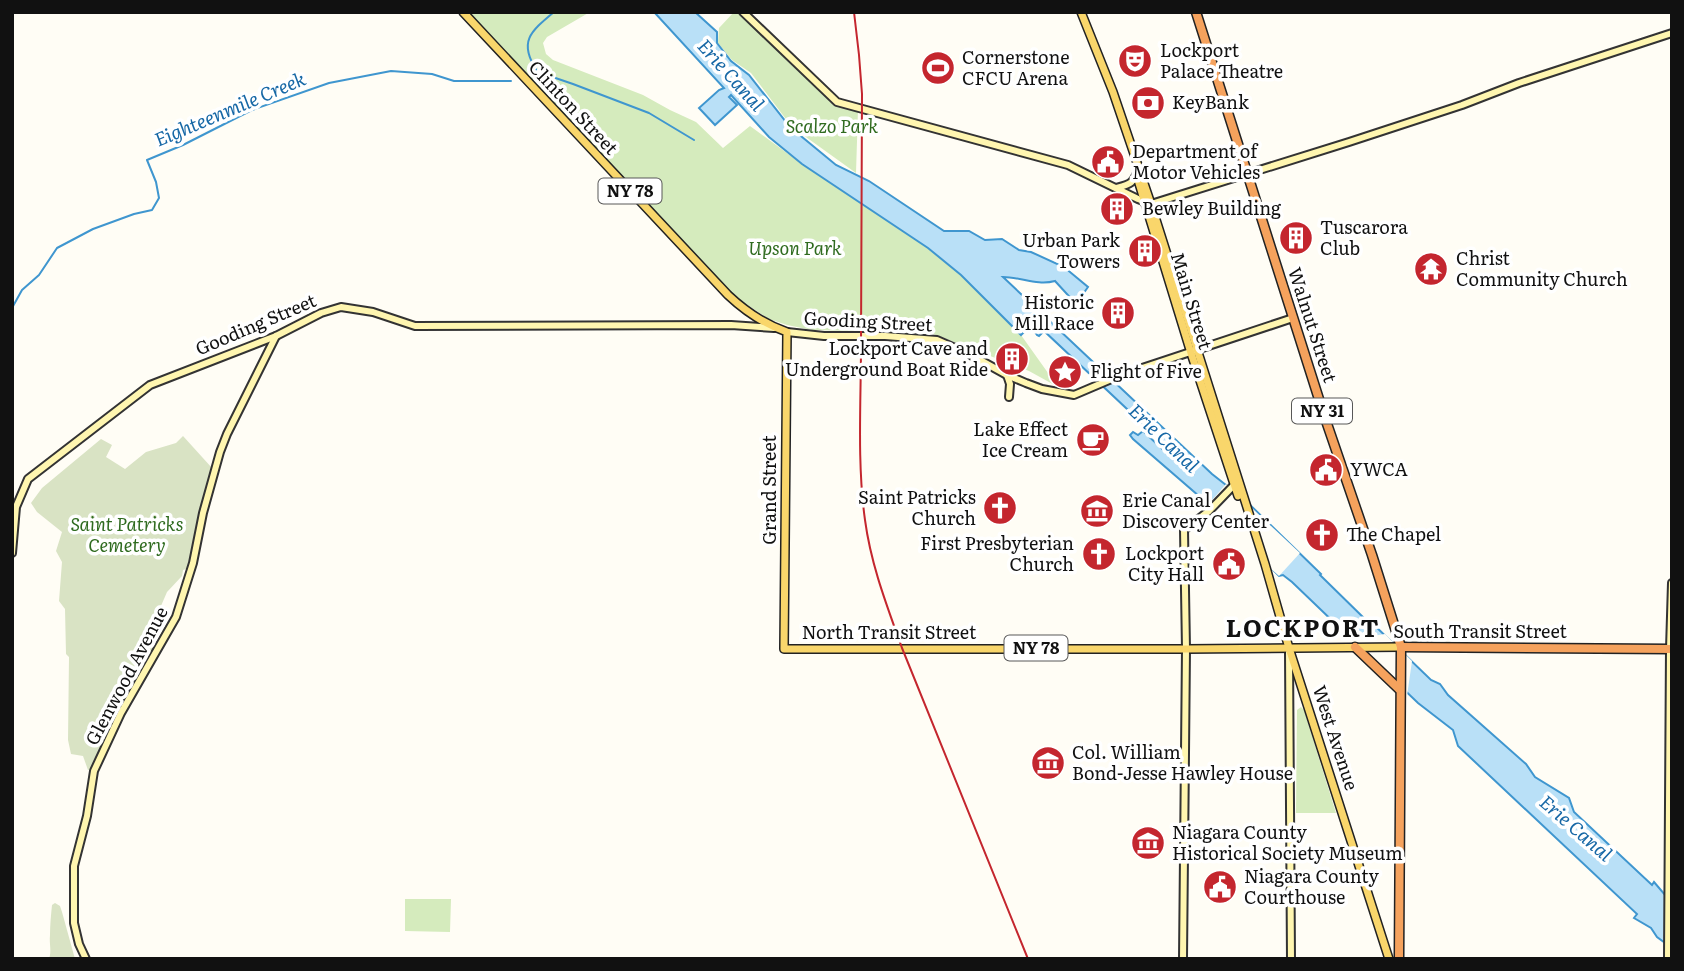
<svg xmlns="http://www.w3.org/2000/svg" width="1684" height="971" font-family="Literata,serif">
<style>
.green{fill:#d5ebbd}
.cemetery{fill:#d9e3c4}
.water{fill:#b9e0f7;stroke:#3f96cf;stroke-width:2}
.pier{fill:#fffdf5}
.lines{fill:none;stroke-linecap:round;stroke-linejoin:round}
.stream{stroke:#3f96cf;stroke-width:2}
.secondary-casing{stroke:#333;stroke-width:10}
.primary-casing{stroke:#222;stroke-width:10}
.highway-casing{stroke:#222;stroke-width:11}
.secondary{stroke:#fff6b0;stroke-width:6}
.primary{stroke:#f9d66b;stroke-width:7}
.highway{stroke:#f5a25d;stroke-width:8}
.rail{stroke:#c4262e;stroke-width:2}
.labels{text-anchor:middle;stroke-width:7;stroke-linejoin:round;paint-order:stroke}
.shield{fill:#fff;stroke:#585858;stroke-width:2}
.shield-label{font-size:16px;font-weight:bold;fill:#111}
.poi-label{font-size:18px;fill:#111;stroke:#fff;text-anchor:start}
.street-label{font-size:18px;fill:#111;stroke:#fff}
.park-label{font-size:18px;font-style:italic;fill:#2f6b1f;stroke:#fff}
.water-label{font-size:19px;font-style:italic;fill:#1768a6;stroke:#fff}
.district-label{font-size:24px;font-weight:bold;letter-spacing:2px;fill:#111;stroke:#fff}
</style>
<rect width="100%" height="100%" fill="#fffdf5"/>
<!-- green -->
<g class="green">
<polygon points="463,12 590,12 547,37 543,43 546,54 553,60 643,95 670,110 696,122 723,148 750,126 802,164 928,248 961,275 1021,335 1058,387 1029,371 931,333 812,330 787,325 769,319 738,299 512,66"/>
<polygon points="734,12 743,12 836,103 858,109 856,173 792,127 751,73 732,60 718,43 719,28"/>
<polygon points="1301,707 1304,710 1336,813 1296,813 1297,710"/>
<polygon points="405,899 451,899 450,932 405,931"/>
</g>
<!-- cemetery -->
<g class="cemetery">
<polygon points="183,436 212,468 189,568 183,570 182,576 167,592 145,643 155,649 99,749 93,769 88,770 83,756 71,754 68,740 69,657 66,654 65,609 59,601 62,562 56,551 62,532 37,512 31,503 42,488 101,439 112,445 106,457 125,469 146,452 176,443"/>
<path d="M 55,903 L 60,906 L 62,912 L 75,959 L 49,959 C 52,951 49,944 50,935 C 50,925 51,915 52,905 Z"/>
</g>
<!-- water -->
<path class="water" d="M 654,12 L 695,12 L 717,32 L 717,43 L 731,61 L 749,75 L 790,127 L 836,165 L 869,181 L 944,231 L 969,231 L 985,240 L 1002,239 L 1019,250 L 1031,252 L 1064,267 L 1088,287 L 1076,304 L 1055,281 C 1037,286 1021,277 1003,277 L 1212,474 L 1245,500 L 1321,574 L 1320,575 L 1369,623 L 1371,622 L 1431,680 L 1440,684 L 1448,695 L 1526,764 L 1535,777 L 1569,798 L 1574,812 L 1652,885 L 1654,882 L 1672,903 L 1672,948 L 1657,937 L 1651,928 L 1634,918 L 1637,914 L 1458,746 L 1453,730 L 1418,703 L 1292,582 L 1283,575 L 1279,576 L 1207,503 L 1133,439 L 1130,435 L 1133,432 L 1138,435 L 1143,431 L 1188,473 L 1194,474 L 1194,472 L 1044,331 L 1039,336 L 1037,335 L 1031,326 L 1026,325 L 1024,327 L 1026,330 L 1021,335 L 961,275 L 928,248 L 802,164 L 769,137 L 731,95 L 729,97 L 737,105 L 715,125 L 699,108 L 719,90 L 724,88 Z"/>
<!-- pier -->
<g class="pier">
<polygon points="1226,484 1300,553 1279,576 1246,547 1206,507"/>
<polygon points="1385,634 1412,661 1407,696 1347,640"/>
</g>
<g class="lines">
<!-- stream -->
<g class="stream">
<path d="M 537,71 C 518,42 530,32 554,12"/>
<polyline points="538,72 573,84 649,113 694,140"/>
<polyline points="12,308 22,290 39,275 57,248 93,229 134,214 152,210 159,198 156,182 147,160 183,145 252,110 329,83 391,71 432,74 454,81 511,81"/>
</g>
<!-- secondary casing -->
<g class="secondary-casing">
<g id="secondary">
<polyline points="743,12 837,102 1068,165 1138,199 1151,204 1349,142 1462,105 1519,83 1672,33"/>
<path d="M 1116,188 C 1131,184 1133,184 1139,168"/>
<polyline points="787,332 824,336 885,336 937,340 969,354 1007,375 1026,383 1042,389 1074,395 1121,375 1293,318"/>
<polyline points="1007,375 1010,384 1009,397"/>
<polyline points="12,553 16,507 28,479 150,385 276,336 321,313 341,307 373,312 415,326 731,325 774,328"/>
<polyline points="1289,653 1291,959"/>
<polyline points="86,959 79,944 74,923 74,866 87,816 94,771 121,713 176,617 193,563 203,513 220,452 227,434 276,336"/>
<polyline points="1183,959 1186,649 1184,530 1209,511 1236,483"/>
<polyline points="1668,959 1670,649 1672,583"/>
</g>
</g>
<!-- primary casing -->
<g class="primary-casing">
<g id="primary">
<path d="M 463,12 L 728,295 C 746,312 764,324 787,332 L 784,649 L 1186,649 L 1401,647"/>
<polyline points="1081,12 1113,92 1151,204 1265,564 1289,648 1389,959"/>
<polyline points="1138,180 1191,353 1238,496"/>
</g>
</g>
<!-- highway casing -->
<g class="highway-casing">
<g id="highway">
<polyline points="1196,12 1324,415 1372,555 1401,647 1399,959"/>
<polyline points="1355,647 1399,689"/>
<polyline points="1401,647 1672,649"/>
</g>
</g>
<!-- secondary -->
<use href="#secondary" class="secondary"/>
<!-- primary -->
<use href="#primary" class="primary"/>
<!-- highway -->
<use href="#highway" class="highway"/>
<!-- rail -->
<path class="rail" d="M 854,12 L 859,55 L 862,94 C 861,177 862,261 861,344 C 861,402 857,463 865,520 C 871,565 887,606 902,648 L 1028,959"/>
</g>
<!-- icons -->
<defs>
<g id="theatre-disc" transform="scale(1.75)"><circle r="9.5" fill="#c4262e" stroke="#fff"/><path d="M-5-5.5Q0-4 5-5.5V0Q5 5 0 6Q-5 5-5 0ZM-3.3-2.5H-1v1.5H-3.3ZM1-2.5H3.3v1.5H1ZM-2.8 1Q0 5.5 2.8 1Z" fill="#fff"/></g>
<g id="stadium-disc" transform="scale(1.75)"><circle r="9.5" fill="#c4262e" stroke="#fff"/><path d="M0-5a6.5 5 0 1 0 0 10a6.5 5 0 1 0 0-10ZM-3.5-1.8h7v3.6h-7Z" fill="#fff"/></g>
<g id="bank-disc" transform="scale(1.75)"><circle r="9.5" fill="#c4262e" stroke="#fff"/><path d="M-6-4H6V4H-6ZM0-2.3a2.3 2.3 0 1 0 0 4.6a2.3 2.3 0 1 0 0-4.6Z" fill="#fff"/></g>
<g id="civic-disc" transform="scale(1.75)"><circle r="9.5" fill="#c4262e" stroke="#fff"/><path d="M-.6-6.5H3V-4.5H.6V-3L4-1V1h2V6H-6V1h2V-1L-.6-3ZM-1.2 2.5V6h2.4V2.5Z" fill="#fff"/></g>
<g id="building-disc" transform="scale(1.75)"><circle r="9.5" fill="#c4262e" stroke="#fff"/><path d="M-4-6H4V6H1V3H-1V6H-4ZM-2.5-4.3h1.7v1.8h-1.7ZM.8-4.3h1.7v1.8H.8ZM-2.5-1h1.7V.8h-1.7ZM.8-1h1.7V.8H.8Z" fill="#fff"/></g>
<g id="temple-disc" transform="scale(1.75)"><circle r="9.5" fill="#c4262e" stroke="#fff"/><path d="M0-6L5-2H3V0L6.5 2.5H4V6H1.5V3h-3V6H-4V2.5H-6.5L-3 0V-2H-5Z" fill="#fff"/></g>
<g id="sight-disc" transform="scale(1.75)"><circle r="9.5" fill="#c4262e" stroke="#fff"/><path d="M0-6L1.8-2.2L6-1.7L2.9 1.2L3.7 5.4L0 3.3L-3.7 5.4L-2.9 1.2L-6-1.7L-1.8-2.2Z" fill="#fff"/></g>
<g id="cafe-disc" transform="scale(1.75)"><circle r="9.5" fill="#c4262e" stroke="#fff"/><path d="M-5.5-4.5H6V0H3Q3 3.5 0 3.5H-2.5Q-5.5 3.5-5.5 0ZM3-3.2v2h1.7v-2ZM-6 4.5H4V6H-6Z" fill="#fff"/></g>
<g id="church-disc" transform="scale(1.75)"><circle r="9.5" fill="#c4262e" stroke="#fff"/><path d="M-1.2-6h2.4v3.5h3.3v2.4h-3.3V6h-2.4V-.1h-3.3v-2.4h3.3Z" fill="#fff"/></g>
<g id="museum-disc" transform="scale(1.75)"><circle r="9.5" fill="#c4262e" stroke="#fff"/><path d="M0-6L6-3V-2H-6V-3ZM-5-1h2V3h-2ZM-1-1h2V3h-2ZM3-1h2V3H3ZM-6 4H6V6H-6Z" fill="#fff"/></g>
</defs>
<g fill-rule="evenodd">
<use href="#theatre-disc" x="1135" y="61"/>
<use href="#stadium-disc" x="938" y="68"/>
<use href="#bank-disc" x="1148" y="103"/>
<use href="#civic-disc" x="1108" y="162"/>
<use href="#building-disc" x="1117" y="209"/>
<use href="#building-disc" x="1296" y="238"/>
<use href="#building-disc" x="1145" y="251"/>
<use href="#temple-disc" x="1431" y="269"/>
<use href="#building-disc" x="1118" y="313"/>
<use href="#building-disc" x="1012" y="359"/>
<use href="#sight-disc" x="1065" y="372"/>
<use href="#cafe-disc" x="1093" y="440"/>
<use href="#civic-disc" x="1326" y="470"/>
<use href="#church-disc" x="1000" y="508"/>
<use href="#museum-disc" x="1097" y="511"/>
<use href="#church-disc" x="1322" y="535"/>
<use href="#church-disc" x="1099" y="554"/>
<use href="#civic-disc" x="1229" y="564"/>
<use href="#museum-disc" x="1048" y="763"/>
<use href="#museum-disc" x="1148" y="843"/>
<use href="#civic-disc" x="1220" y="887"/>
</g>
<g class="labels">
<!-- shield labels -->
<g class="shield">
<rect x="598.5" y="178.5" width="63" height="25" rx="5"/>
<rect x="1292" y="398.5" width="60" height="25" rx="5"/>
<rect x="1004.5" y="635.5" width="63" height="25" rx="5"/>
</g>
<g class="shield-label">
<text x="630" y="197">NY 78</text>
<text x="1322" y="417">NY 31</text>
<text x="1036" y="654">NY 78</text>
</g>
<!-- poi labels -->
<g class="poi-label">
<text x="1160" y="57">Lockport<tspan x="1160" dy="21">Palace Theatre</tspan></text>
<text x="962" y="64">Cornerstone<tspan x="962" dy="21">CFCU Arena</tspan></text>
<text x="1172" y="109">KeyBank</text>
<text x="1132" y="158">Department of<tspan x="1132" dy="21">Motor Vehicles</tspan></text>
<text x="1142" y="215">Bewley Building</text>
<text x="1320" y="234">Tuscarora<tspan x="1320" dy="21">Club</tspan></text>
<text x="1120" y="247" text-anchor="end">Urban Park<tspan x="1120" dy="21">Towers</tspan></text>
<text x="1456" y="265">Christ<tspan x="1456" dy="21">Community Church</tspan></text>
<text x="1094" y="309" text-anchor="end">Historic<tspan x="1094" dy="21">Mill Race</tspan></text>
<text x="988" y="355" text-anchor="end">Lockport Cave and<tspan x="988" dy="21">Underground Boat Ride</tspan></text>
<text x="1090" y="378">Flight of Five</text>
<text x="1068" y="436" text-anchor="end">Lake Effect<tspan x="1068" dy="21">Ice Cream</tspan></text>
<text x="1350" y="476">YWCA</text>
<text x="976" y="504" text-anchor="end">Saint Patricks<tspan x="976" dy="21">Church</tspan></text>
<text x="1122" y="507">Erie Canal<tspan x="1122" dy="21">Discovery Center</tspan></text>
<text x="1346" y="541">The Chapel</text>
<text x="1074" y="550" text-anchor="end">First Presbyterian<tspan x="1074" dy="21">Church</tspan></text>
<text x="1204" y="560" text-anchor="end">Lockport<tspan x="1204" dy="21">City Hall</tspan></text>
<text x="1072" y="759">Col. William<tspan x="1072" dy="21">Bond-Jesse Hawley House</tspan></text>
<text x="1172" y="839">Niagara County<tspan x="1172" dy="21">Historical Society Museum</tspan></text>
<text x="1244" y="883">Niagara County<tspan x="1244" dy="21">Courthouse</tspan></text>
</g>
<!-- street labels -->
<g class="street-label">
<text transform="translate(573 108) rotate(47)" y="6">Clinton Street</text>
<text transform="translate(1191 301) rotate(73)" y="6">Main Street</text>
<text transform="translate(868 322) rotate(3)" y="6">Gooding Street</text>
<text transform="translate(256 325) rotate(-23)" y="6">Gooding Street</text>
<text transform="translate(1312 325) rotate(72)" y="6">Walnut Street</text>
<text transform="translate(770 490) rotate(-90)" y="6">Grand Street</text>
<text x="1480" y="638">South Transit Street</text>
<text x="889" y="639">North Transit Street</text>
<text transform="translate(127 676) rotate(-62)" y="6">Glenwood Avenue</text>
<text transform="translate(1335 738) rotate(72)" y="6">West Avenue</text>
</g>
<!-- park labels -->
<g class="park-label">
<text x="832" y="133">Scalzo Park</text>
<text x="795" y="255">Upson Park</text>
<text x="127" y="531">Saint Patricks<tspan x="127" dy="21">Cemetery</tspan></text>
</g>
<!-- water labels -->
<g class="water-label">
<text transform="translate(731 75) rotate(48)" y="7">Erie Canal</text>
<text transform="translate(230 109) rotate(-23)" y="7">Eighteenmile Creek</text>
<text transform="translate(1164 438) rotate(44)" y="7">Erie Canal</text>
<text transform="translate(1576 828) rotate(41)" y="7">Erie Canal</text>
</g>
<!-- district labels -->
<g class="district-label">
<text x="1303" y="637">LOCKPORT</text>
</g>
</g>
<!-- border -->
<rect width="1684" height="971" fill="none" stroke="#111111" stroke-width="28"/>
</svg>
